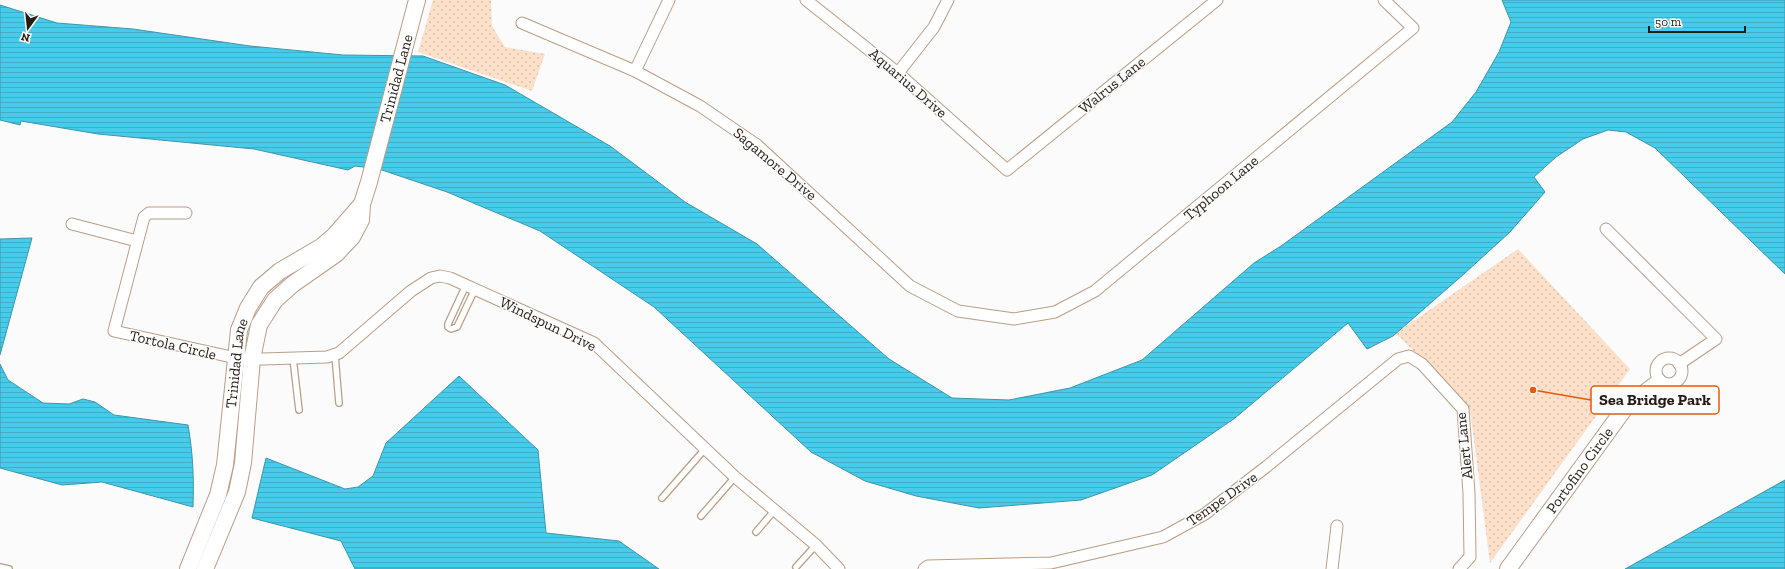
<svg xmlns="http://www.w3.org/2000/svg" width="1785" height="569" font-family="'Zilla Slab',serif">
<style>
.park{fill:url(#park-dots)}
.water{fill:url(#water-rules);stroke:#3c97a9}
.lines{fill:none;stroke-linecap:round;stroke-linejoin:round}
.lane-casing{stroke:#b99e87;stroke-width:8}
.street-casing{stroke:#b99e87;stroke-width:13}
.secondary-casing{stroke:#b99e87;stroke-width:18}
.lane{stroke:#fff;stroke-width:5.5}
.street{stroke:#fff;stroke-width:11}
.secondary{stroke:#fff;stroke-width:16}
.labels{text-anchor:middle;stroke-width:3;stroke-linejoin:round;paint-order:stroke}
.street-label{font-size:15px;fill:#251b12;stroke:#fbfbfb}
.leader{fill:none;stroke:#e8590c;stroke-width:1.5}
.callout-dot{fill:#e8590c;stroke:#fbfbfb;stroke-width:1.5}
.callout{fill:#fbfbfb;stroke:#e8590c;stroke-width:1.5}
.callout-label{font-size:16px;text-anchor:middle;font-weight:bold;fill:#251b12}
</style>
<defs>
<pattern id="park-dots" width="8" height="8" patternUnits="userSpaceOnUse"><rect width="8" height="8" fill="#fce0c9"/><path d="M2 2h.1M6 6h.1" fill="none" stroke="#d8c0ac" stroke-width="1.8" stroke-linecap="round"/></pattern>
<pattern id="water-rules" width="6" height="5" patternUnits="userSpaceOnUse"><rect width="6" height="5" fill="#46ccea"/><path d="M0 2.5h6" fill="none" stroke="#3dafc8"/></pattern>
</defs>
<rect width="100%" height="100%" fill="#fbfbfb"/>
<!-- park -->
<g class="park">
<polygon points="433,0 491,0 492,26 505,47 545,54 532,91 418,52"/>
<polygon points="1518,249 1630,369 1490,563 1470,410 1396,333"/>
</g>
<!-- water -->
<g class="water">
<polygon points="1502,0 1785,0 1785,274 1655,148 1626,132 1608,130 1583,139 1556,157 1534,177 1545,192 1510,232 1465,273 1393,336 1367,349 1348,323 1235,418 1152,475 1081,500 979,508 916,496 865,481 811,452 654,307 540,231 447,192 379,169 355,166 348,170 254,149 98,134 21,121 20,125 0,120 0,5 57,23 133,29 250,46 343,55 423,56 505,85 610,146 685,202 757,244 889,359 952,398 1009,400 1070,388 1142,360 1254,263 1281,246 1452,122 1476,92 1499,52 1511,22"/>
<polygon points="32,238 0,355 0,239"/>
<path d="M 0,364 L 8,380 L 43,403 L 69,404 L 83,399 L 95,402 L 114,415 L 188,425 C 193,453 194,479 193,507 L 102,482 L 62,485 L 0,468 Z"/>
<polygon points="459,376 538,450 546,533 619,541 659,569 355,569 341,541 252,518 266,458 345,489 358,487 373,476 386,443"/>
<polygon points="1785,480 1785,569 1625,569"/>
</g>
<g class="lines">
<!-- lane casing -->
<g class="lane-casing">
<g id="lane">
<polyline points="466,285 448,324 448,327 451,329 457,327 475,289"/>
<polyline points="335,355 339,403"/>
<polyline points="293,358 299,410"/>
<polyline points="662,498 705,449"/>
<polyline points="701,516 735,477"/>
<polyline points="756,532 774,511"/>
<polyline points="0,567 9,569"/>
<polyline points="796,567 816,545"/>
</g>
</g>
<!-- street casing -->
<g class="street-casing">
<g id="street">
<polyline points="806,0 898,73 1007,170 1217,0"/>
<polyline points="522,23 635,71 700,106 757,145 910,286 958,311 1014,319 1055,312 1095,291 1413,28 1384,0"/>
<polyline points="635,71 669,0"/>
<polyline points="898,73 934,27 948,0"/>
<polyline points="186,213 149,213 144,217 114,331 236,358 263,359 327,357 339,353 411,291 431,278 440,276 450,278 594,343 735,477 816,545 839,569"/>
<polyline points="72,224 137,241"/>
<polyline points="1606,229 1716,339 1679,364"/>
<circle cx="1669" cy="371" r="13"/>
<polyline points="1630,401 1659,379"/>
<polyline points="924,569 928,566 1051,563 1163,537 1205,514 1266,467 1398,359 1409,356 1422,364 1463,409 1469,493 1470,557 1459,569"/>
<polyline points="1332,569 1337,526"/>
</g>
</g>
<!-- secondary casing -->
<g class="secondary-casing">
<g id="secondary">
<path id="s1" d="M 188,569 L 218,495 L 225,465 L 239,330 L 248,308 L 261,287 L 280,271 L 321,247 L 335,235 L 362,204"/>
<path id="s2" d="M 205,569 L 237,492 L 243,463 L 252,359 L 259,325 L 275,300 L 293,284 L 336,254 L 352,237 L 361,220 L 362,204 L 369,182 L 417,0"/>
<path id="s3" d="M 1508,569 L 1630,401"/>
</g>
</g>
<!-- lane -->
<use href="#lane" class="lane"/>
<!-- street -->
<use href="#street" class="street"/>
<!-- secondary -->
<use href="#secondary" class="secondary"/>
</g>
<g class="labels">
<!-- street labels -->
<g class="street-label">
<text dy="5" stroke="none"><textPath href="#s2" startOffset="547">Trinidad Lane</textPath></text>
<text transform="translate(908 83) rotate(41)" y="5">Aquarius Drive</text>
<text transform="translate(1112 85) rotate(-39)" y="5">Walrus Lane</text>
<text transform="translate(775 164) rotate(40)" y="5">Sagamore Drive</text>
<text transform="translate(1221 188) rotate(-40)" y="5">Typhoon Lane</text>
<text transform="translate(548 324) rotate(26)" y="5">Windspun Drive</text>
<text transform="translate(173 345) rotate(13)" y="5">Tortola Circle</text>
<text dy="5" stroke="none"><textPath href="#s1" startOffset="213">Trinidad Lane</textPath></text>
<text transform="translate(1464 446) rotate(-96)" y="5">Alert Lane</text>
<text dy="5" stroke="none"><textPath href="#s3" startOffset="122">Portofino Circle</textPath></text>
<text transform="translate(1222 499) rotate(-35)" y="5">Tempe Drive</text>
</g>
</g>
<!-- callouts -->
<path class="leader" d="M1533 390L1591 400"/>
<circle class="callout-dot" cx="1533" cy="390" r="4"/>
<rect class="callout" x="1591" y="386" width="128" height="28" rx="4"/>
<g class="callout-label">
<text x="1655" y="405">Sea Bridge Park</text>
</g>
<!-- north arrow -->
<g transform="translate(28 28) rotate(195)" stroke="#fbfbfb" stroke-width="3" paint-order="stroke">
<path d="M0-3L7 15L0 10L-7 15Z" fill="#251b12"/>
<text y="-6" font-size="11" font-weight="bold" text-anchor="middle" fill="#251b12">N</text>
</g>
<!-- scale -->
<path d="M1649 26v6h96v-6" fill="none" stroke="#251b12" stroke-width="2"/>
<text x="1655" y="26" font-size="12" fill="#251b12" stroke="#fbfbfb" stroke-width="3" paint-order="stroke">50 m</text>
</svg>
